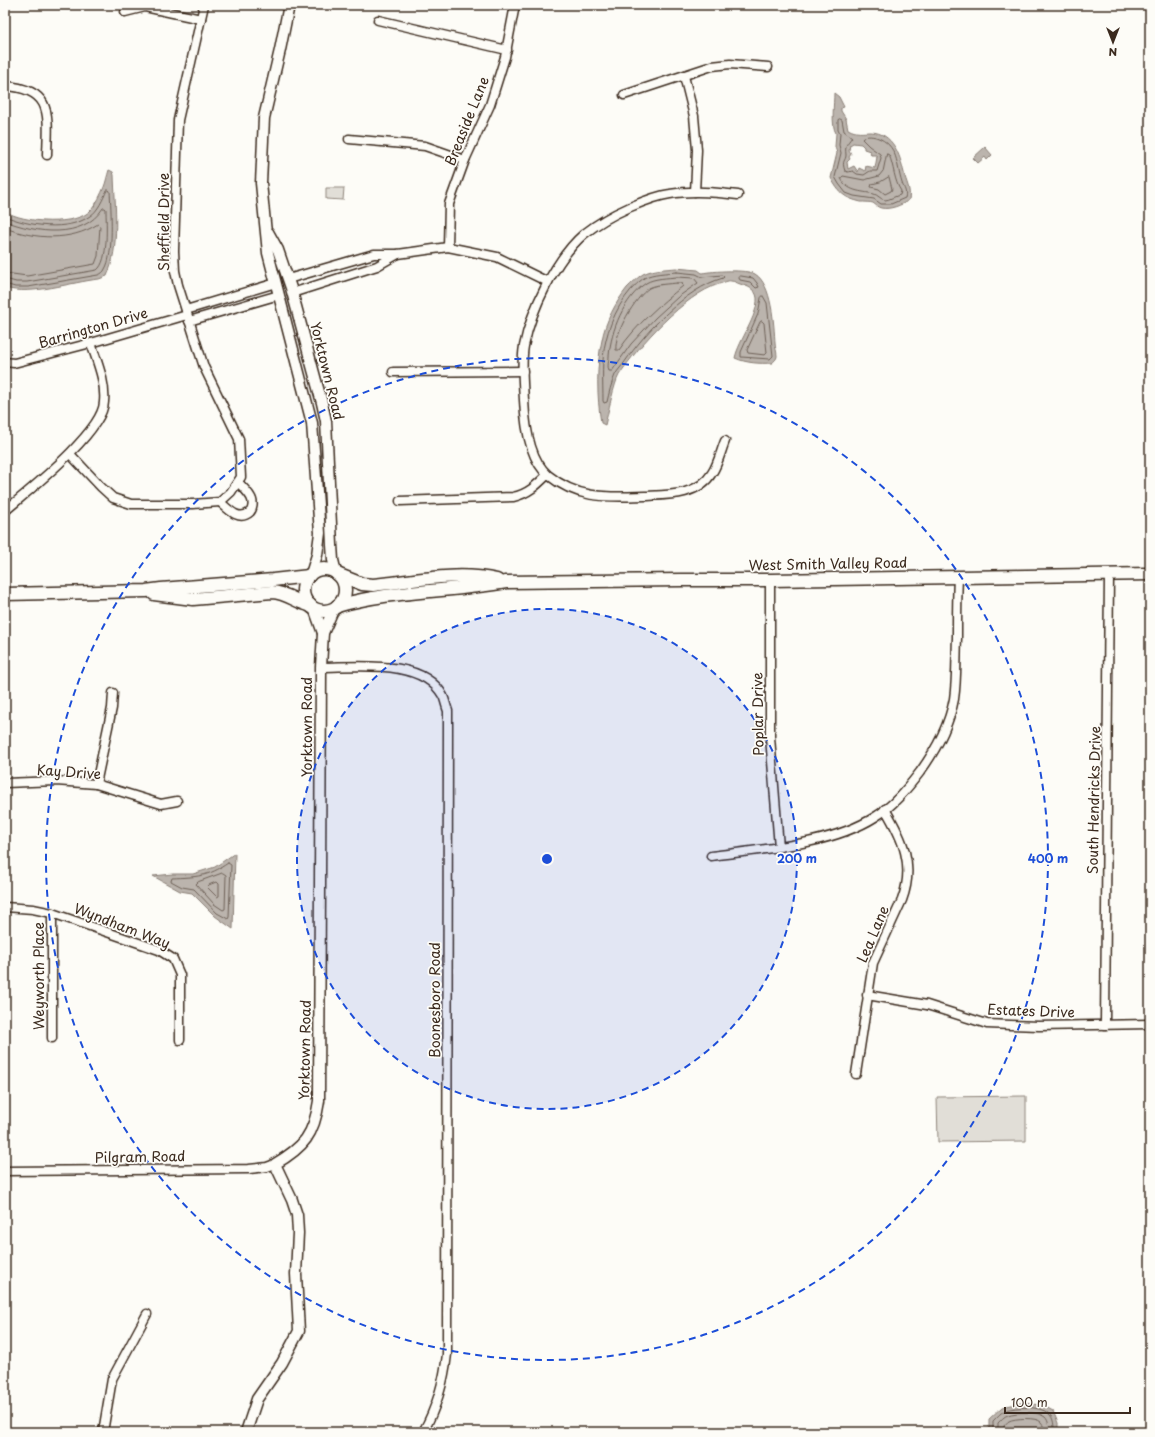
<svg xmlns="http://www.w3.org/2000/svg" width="1155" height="1437" font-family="'Playpen Sans',sans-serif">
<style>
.green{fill:#e1ded7;stroke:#8e847a}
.water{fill:#bbb4ad;stroke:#887d74;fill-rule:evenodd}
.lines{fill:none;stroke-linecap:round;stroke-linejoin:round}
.shore{stroke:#6e6157;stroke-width:1}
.minor-casing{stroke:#3b2a1e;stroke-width:11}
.tertiary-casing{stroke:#3b2a1e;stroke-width:13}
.secondary-casing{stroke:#3b2a1e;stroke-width:15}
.minor{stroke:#fdfcf7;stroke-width:8}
.tertiary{stroke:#fdfcf7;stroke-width:10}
.secondary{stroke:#fdfcf7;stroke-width:12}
.ring{fill:none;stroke:#1d4ed8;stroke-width:2;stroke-dasharray:7 5}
.labels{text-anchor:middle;stroke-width:3.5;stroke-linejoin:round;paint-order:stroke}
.street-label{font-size:14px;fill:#3b2a1e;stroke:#fdfcf7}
.centre{fill:#1d4ed8;stroke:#fdfcf7;stroke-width:2}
.ring-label{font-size:12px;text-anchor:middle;font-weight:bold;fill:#1d4ed8;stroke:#fdfcf7;stroke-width:3.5;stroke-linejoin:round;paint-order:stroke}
</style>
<rect width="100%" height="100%" fill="#fdfcf7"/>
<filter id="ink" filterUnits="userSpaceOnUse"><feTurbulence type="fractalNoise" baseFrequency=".025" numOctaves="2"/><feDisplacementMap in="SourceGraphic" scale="8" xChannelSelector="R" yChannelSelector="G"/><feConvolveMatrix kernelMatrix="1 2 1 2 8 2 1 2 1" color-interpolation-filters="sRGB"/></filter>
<g filter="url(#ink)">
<!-- green -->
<g class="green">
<polygon points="326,188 344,188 343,200 326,199"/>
<polygon points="1026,1096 1026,1141 938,1142 937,1097"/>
</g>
<!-- water -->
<g class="water">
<path d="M 834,93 L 839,97 L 844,107 L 841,108 L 841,111 L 846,119 L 848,129 C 857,134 862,132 871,132 C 893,133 900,155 904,173 C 906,182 911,189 909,200 C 902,205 890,210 881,208 C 877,207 876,205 873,203 C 870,202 864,202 861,202 C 844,198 839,193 831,178 L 837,153 L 835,147 L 836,133 C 831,126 834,103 834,93 ZM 853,143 L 861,144 L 864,147 L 864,149 L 870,151 L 871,155 L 876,155 L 877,157 L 875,168 L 866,166 L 865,171 L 859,168 L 858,172 L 854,166 L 848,169 L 847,162 L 850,159 L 849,157 L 851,154 L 849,150 L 850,145 Z"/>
<polygon points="985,147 992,155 987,160 985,157 978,163 973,158"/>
<path d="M 109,170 L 113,172 L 114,175 C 115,206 120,247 107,276 L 99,279 C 71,282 32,296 5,288 L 5,211 C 22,223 78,227 92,209 C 97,203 101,194 104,187 C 106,182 107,176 109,170 Z"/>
<path d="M 676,268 L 698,270 L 702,273 C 713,271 746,269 755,274 C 772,284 774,325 775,343 C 775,347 777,352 777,356 C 777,359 774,361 772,363 C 760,364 746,363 735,358 C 739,340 758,316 757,298 C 756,289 747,286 740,284 C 737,283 734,281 731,281 C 728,280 723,283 719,284 C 684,295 639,345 619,375 C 614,384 608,413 605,425 L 601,423 C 597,397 596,366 602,340 C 605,322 616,302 627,288 C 631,284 638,277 643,274 C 653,269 666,269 676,268 Z"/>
<polygon points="235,853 233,929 215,916 192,893 180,891 153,876 173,874 193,874 215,867"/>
<polygon points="1021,1403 1042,1405 1053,1411 1058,1423 1058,1432 989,1432 989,1419 1002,1407"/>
</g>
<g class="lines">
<!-- shore -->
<g class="shore">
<path d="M 840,119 L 842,120 L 844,131 L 852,137 C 846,145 845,145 846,155 C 846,161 841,160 845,171 L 848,172 L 853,171 L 857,174 L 864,175 L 870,171 L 877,171 L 881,158 L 880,154 L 869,146 L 862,139 C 866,135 871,136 876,137 C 899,145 896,165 902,183 C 904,189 907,191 905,198 L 891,204 L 881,204 L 874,199 L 854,196 L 846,193 L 839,184 L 835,177 L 841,153 L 839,145 L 840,133 L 838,129 L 838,120 Z"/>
<path d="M 887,154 L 889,155 C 894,166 894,181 901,191 L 900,195 C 895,196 889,200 885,200 C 880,199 878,195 874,194 C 861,191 847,192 841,178 L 843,176 L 864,180 L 879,176 L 883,171 Z"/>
<polygon points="889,177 892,189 891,191 885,194 879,189 871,187 872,184 880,182"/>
<path d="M 5,216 C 28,226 68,232 90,216 C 98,211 103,199 107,190 L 109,190 L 110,191 C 111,209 114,255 105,269 C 104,272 101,274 98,275 L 28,287 L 15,287 L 5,284"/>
<path d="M 5,221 C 36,233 83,240 103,208 L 105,208 L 106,209 C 106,223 109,261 97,270 L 27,282 L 16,282 L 5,279"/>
<path d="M 5,228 C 35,239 70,242 98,224 L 100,226 L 98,256 L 95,264 L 27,276 L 5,273"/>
<path d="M 677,272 L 696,274 L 702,277 L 722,275 L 724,277 L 723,278 C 685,289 646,331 624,363 C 621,367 617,371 615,375 C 611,384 609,393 607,402 L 604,403 L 603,401 C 603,382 601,359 606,340 C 611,318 625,291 644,278 C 652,273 667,273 677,272 Z"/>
<polygon points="741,276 753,278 757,283 759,287 756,288 750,282 740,280 739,278"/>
<path d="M 677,277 L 694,278 L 698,283 L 678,297 L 655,318 L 631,344 L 612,371 L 609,371 C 607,366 609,361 609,356 C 611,330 624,298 646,283 C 654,278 668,278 677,277 Z"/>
<path d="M 677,283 L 682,283 L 683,286 C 660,304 636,325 619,350 L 616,350 C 614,333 635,298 649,288 C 657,284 669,284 677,283 Z"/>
<polygon points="763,296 767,303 773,356 770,359 741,357 741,352 758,314 761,298"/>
<polygon points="762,321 764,323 767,353 765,355 748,353 747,350 760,322"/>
<path d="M 228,863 L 231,865 L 229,917 L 228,919 L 217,913 L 194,889 L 182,887 L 171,881 L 172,878 C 196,877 208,877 228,863 Z"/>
<polygon points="223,873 226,875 225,909 223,910 214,904 196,884 198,882"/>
<polygon points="217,882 219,884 219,896 217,897 207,887 209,885"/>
<path d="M 993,1432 L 993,1421 C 997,1417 1001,1412 1006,1410 C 1016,1407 1040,1405 1049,1414 C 1054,1418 1054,1426 1054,1432"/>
<path d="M 998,1432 L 998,1423 C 1001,1420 1004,1416 1008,1415 C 1016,1412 1038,1411 1045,1417 C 1049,1421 1049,1427 1049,1432"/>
<path d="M 1004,1432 L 1004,1426 C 1005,1425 1008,1421 1009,1421 C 1014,1418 1037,1417 1041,1422 C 1044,1425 1043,1429 1043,1432"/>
</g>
<!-- minor casing -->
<g class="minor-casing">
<g id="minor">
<polyline points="125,12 145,7 201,19"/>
<polyline points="378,20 507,50"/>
<polyline points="684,76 694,116 697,150 695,192"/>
<path d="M 5,86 C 54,89 48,116 47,155"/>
<polyline points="624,95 712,66 730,64 768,67"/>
<polyline points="349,139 425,146 465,160"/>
<polyline points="448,247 449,204 465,160 490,105 505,57 515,5"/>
<polyline points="288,279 374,254 398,254 448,247 497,257 548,282"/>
<polyline points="292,293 377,266 398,254"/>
<polyline points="186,310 276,283"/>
<polyline points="189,321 279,295"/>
<polyline points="5,362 14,363 91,343 187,315"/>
<polyline points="393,372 523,371"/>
<path d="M 725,441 C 721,451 718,464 712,473 C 698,496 668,495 645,496 C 608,497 579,500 548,475 C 529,459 525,423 524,400 C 523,382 521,363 524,346 C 531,310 556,258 584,234 C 598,223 612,215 628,208 C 642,202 655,196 670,194 C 693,190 715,192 738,195"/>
<polyline points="70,454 101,487 113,498 131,504 193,504 220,502 231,492 241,477 239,439 204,367 178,285 175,271 174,251 178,120 204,5"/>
<path d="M 400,501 L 513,497 C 528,494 537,485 547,475"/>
<path d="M 220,502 C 228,509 239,522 250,512 C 253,509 253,503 252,500 C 250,493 242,487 238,482"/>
<path d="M 5,511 C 28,491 103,432 104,402 C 106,382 97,362 91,343"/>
<polyline points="770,580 770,737 779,847"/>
<path d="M 321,667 C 357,667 423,658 443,696 C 445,700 446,706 448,711 L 447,1354 C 444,1382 437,1407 423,1432"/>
<polyline points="5,783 56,781 96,784 161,804 177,801"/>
<polyline points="96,784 112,708 113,693"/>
<path d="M 711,856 C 763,849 831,845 875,817 C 893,806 907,789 920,772 C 936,750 949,726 954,699 C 957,679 956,658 957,638 C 957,618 957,598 958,577"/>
<polyline points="5,907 33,909 52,913 159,950 173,959 180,975 180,1040"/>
<polyline points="867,995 927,1005 987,1024 1039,1026 1150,1024"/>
<polyline points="1105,1025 1109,575"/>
<polyline points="52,1038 52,913"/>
<path d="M 856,1074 L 873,963 L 902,900 C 915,865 903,839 885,809"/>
<polyline points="5,1171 249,1169 267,1167 275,1164"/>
<polyline points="103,1432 112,1379 147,1314"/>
</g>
</g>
<!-- tertiary casing -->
<g class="tertiary-casing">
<g id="tertiary">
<polyline points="289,5 280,50 264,118 261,183 268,253 312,423 320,533 317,555 311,574"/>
<polyline points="268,232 278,250 291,288 322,403 326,421 332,545 333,560 336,573"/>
<polyline points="314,608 323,633"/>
<path d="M 246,1432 L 257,1399 L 282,1363 L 299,1331 L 296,1274 L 298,1233 L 297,1215 L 292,1200 L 275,1164 C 304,1147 314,1135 319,1101 L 321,667 L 323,633 L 334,608"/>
</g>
</g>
<!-- secondary casing -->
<g class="secondary-casing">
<g id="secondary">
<circle cx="324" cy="590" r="21"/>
<path d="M 337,574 L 362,584 L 373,585 C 413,581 457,571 497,580"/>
<polyline points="5,594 146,591 161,589 273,580 309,576"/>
<path d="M 154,594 L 193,599 L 272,592 C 288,593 297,603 310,605"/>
<path d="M 337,606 C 392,590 450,592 506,582 L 681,580 L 770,580 L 1150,574"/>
</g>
</g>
<!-- minor -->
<use href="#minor" class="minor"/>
<!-- tertiary -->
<use href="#tertiary" class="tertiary"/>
<!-- secondary -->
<use href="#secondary" class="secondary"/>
</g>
</g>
<!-- distance rings -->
<circle cx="547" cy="859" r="250" fill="#1d4ed8" fill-opacity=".12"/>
<g class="ring">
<circle cx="547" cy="859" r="250"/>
<circle cx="547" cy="859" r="501"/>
</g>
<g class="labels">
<!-- street labels -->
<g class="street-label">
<text transform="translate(467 121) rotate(-68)" y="5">Breaside Lane</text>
<text transform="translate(164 222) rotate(-90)" y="5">Sheffield Drive</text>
<text transform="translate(93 328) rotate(-16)" y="5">Barrington Drive</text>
<text transform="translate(327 371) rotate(76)" y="5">Yorktown Road</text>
<text transform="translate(828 564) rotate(-1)" y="5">West Smith Valley Road</text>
<text transform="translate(758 714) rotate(-91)" y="5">Poplar Drive</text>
<text transform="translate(307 727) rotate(-90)" y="5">Yorktown Road</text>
<text transform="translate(69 772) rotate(4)" y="5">Kay Drive</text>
<text transform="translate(1094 800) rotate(-89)" y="5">South Hendricks Drive</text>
<text transform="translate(122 926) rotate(21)" y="5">Wyndham Way</text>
<text transform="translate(873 934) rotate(-67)" y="5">Lea Lane</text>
<text transform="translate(39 976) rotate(-90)" y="5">Weyworth Place</text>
<text transform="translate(435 1000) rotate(-90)" y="5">Boonesboro Road</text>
<text transform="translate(1031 1011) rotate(2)" y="5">Estates Drive</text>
<text transform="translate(305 1050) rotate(-89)" y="5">Yorktown Road</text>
<text transform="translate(140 1157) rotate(-1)" y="5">Pilgram Road</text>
</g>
</g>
<circle cx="547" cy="859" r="6" class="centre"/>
<g class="ring-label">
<text x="797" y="863">200 m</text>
<text x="1048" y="863">400 m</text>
</g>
<!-- margin -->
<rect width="1155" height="1437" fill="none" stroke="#fdfcf7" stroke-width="20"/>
<rect x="10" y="10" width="1135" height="1417" fill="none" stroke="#3b2a1e" stroke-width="1.5" filter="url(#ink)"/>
<!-- north arrow -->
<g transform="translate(1113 42) rotate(180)" stroke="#fdfcf7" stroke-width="3" paint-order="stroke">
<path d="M0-3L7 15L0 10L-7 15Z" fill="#3b2a1e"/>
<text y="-6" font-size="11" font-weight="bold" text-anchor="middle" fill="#3b2a1e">N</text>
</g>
<!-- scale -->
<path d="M1005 1407v6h125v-6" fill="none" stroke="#3b2a1e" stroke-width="2"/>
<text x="1011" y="1407" font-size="12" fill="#3b2a1e" stroke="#fdfcf7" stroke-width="3" paint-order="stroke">100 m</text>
</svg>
